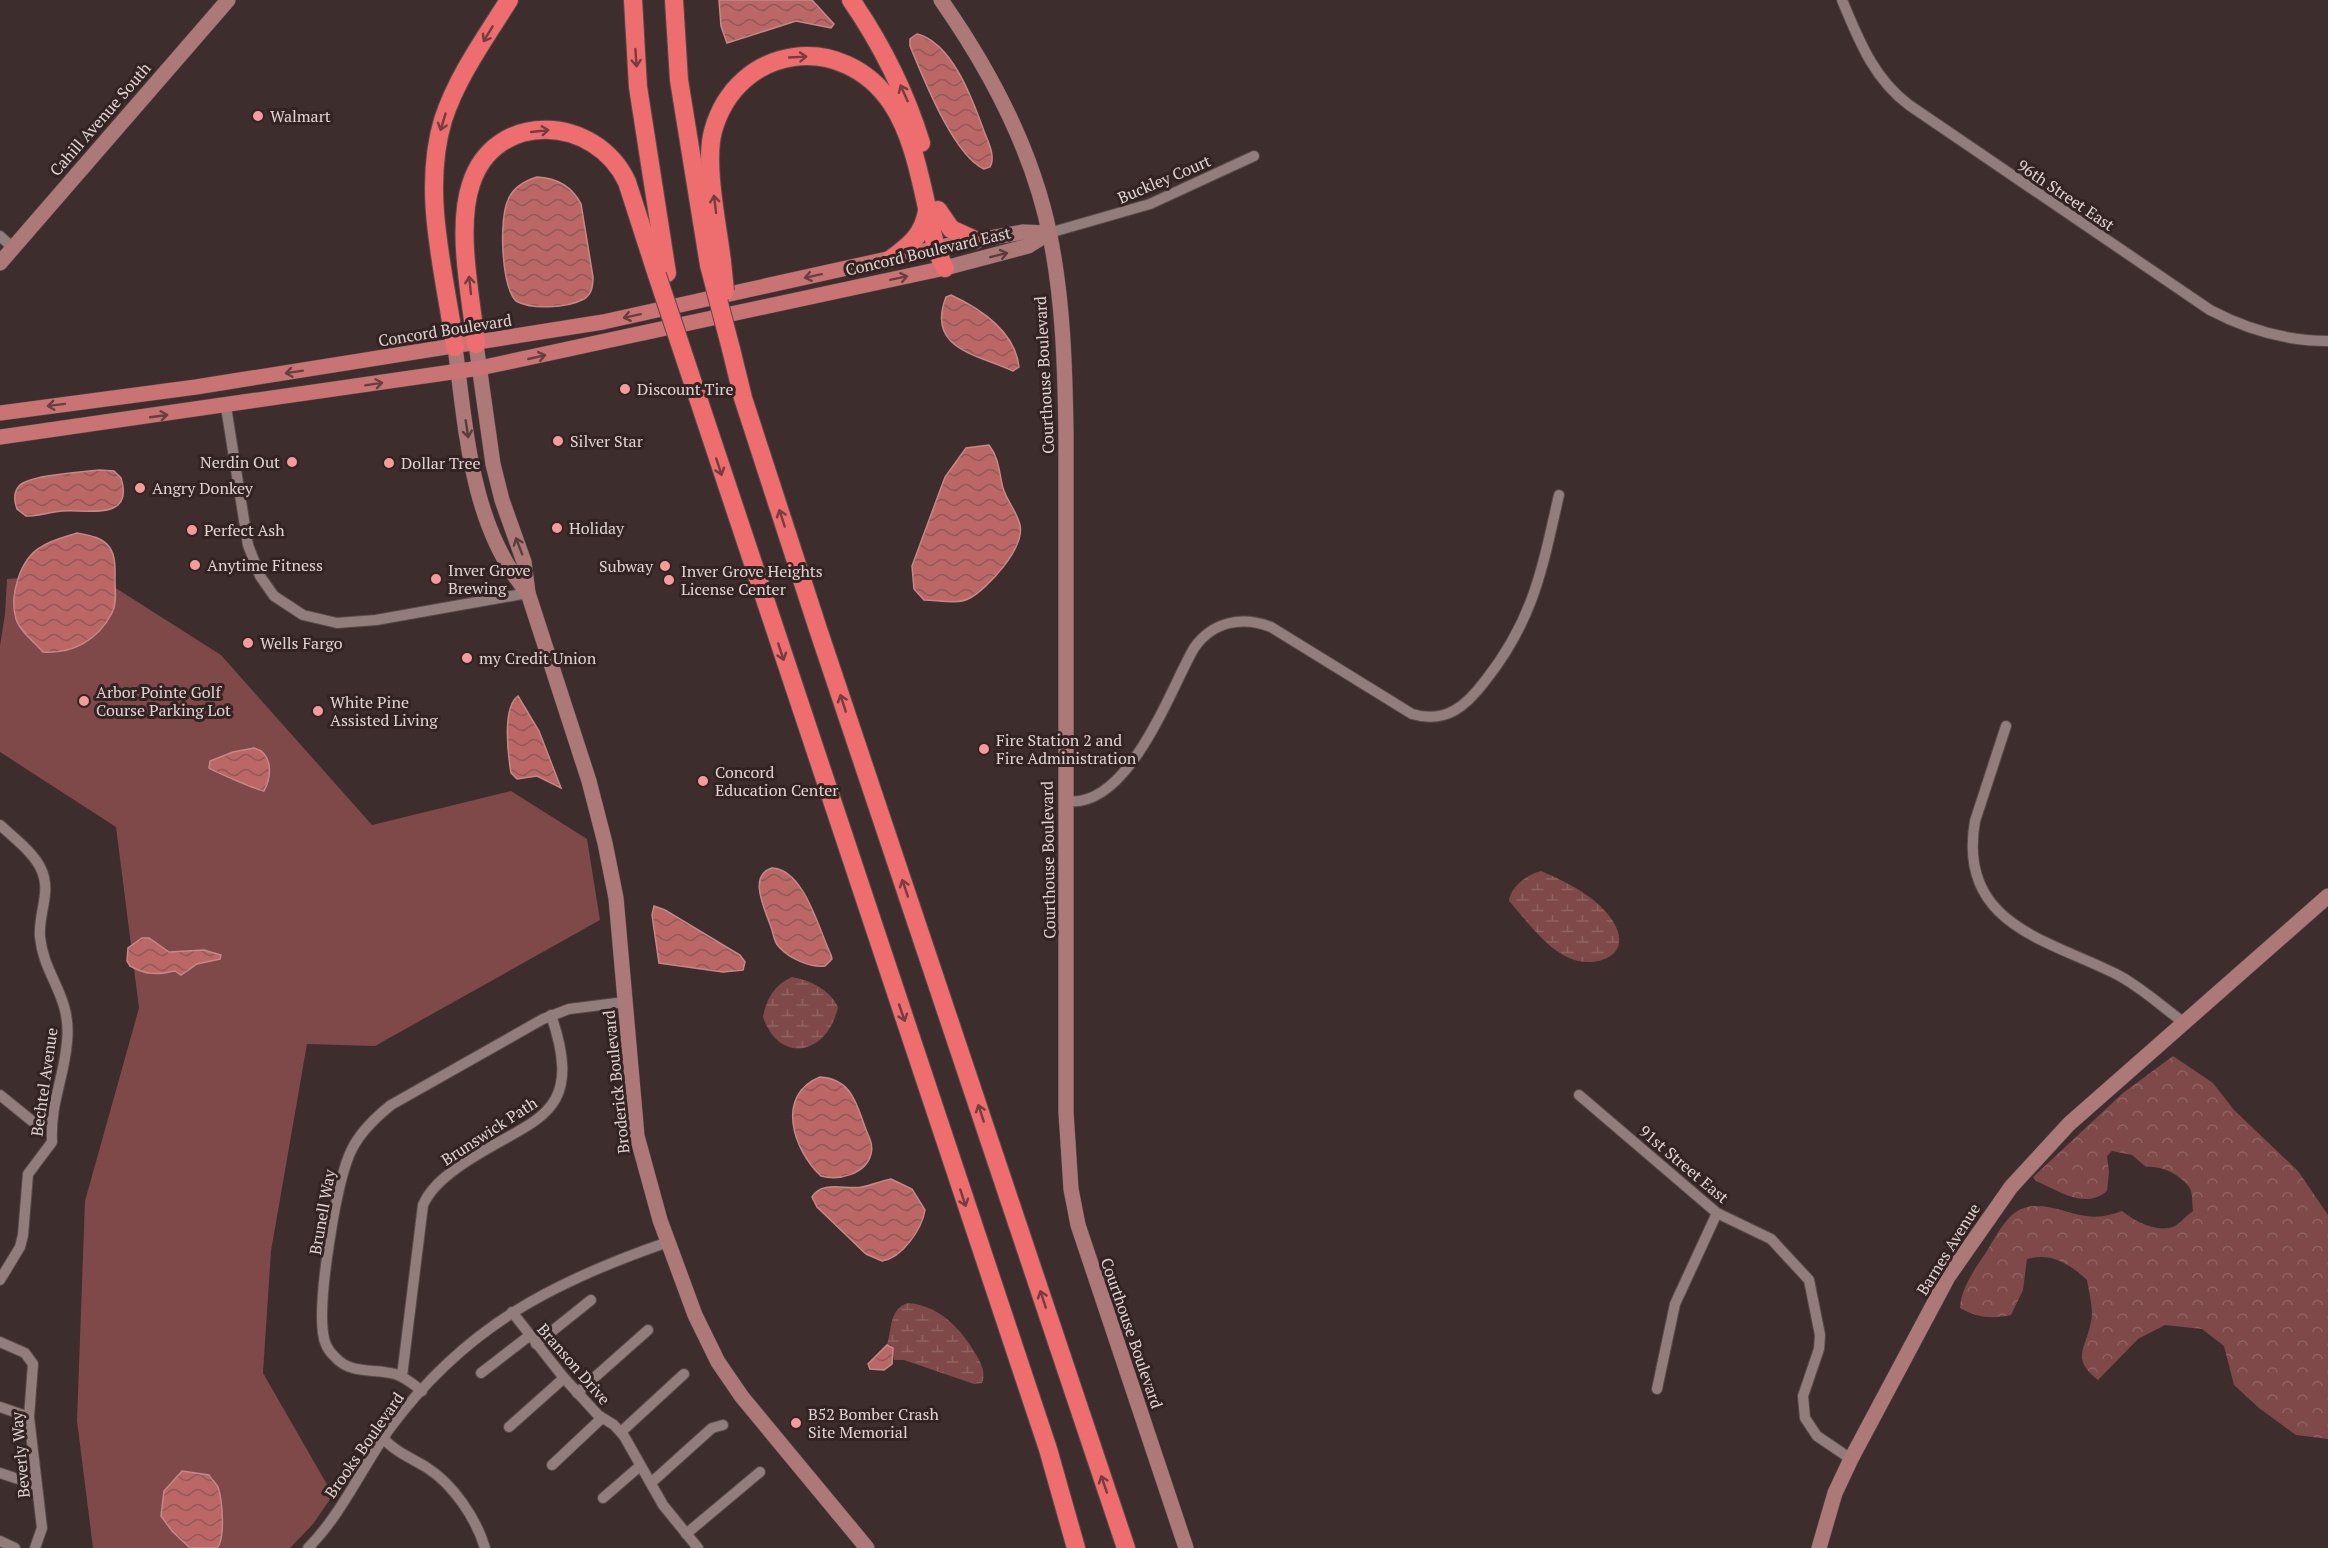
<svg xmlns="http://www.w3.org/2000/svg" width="2328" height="1548" font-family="'PT Serif',serif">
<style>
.green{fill:#7e4948}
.forest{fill:url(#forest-crowns)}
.wetland{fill:url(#wetland-marsh)}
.water{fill:url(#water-waves);stroke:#c68887;stroke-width:1.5}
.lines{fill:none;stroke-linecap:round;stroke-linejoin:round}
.street-casing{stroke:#594a4a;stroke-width:12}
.secondary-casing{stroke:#594a4a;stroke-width:16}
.primary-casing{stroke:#594a4a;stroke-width:16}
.highway-casing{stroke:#594a4a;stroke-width:20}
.street{stroke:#917d7c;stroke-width:10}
.secondary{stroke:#ad7878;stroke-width:15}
.primary{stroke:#c97374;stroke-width:15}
.highway{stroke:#ee6d6f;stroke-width:18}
.highway-bridge-casing{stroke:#594a4a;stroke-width:20;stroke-linecap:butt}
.highway-bridge{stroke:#ee6d6f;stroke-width:18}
.oneway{stroke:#753d3e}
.oneway2{stroke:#583d3d}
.oneway3{stroke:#683f3f}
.poi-dot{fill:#f59b99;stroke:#342323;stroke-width:2}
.labels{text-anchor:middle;stroke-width:6;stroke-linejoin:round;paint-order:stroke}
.poi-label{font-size:16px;fill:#e0d4d3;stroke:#342323;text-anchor:start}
.street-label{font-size:16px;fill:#e0d4d3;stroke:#342323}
</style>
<defs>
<pattern id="forest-crowns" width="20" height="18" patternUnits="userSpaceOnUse" patternTransform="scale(1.5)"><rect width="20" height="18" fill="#7e4948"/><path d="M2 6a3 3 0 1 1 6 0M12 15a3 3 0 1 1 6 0" fill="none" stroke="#906262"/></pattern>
<pattern id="wetland-marsh" width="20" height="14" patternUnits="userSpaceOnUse" patternTransform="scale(1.5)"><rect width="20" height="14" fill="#7e4948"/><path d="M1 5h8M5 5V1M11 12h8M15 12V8" fill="none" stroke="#906262"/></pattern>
<pattern id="water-waves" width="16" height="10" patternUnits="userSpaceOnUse" patternTransform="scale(1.5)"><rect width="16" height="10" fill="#bb6766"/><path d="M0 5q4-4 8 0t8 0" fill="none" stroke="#915958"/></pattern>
</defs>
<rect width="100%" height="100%" fill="#3e2d2d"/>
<!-- green -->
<polygon class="green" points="92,573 221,655 372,825 511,791 587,839 600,920 375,1046 307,1044 271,1251 263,1373 333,1495 313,1524 290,1548 93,1548 77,1421 85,1201 139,1008 116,827 0,752 0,646 5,614 7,579"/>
<!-- forest -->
<path class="forest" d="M 2173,1056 L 2213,1083 L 2234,1110 L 2298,1171 L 2328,1215 L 2328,1439 L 2296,1435 L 2259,1408 L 2234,1385 L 2224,1346 L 2202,1329 L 2165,1325 L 2138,1339 L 2098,1380 C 2071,1359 2085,1350 2091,1322 C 2094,1310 2089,1293 2087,1280 C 2070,1264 2051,1252 2027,1259 L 2023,1290 L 2011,1315 C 1991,1319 1978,1318 1960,1308 C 1960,1291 1975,1268 1985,1254 C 1992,1243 1999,1229 2008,1219 C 2031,1194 2059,1212 2086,1216 C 2099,1218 2111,1215 2122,1211 C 2135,1221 2157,1234 2175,1226 C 2181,1222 2187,1215 2193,1211 C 2192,1204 2193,1192 2189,1187 C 2180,1174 2160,1165 2146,1167 L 2132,1155 L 2112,1151 L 2107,1156 L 2109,1172 L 2107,1191 C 2084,1210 2060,1191 2036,1181 L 2033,1177 L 2123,1093 Z"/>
<!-- wetland -->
<g class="wetland">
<path d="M 1541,871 C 1567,882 1606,901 1617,929 C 1629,960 1590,968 1569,958 C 1545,947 1527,921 1509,901 C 1510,887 1528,874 1541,871 Z"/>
<path d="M 792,977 C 810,980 830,990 838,1007 C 828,1054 780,1066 763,1017 C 766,999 775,984 792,977 Z"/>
<path d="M 908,1303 C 941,1306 961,1329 977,1356 C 982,1365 986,1374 982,1383 L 974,1384 L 904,1360 L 894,1360 L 891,1345 L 887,1345 C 892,1329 889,1309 908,1303 Z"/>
</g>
<!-- water -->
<g class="water">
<polygon points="719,0 812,0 834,24 831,28 796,21 727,43 721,26"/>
<path d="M 917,34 C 953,43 973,101 984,131 C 988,142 996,156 990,167 L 984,169 C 953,155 923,77 910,46 L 910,39 Z"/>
<path d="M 537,177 C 556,178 572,186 581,204 L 593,277 C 593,286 592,294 584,299 C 567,308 532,310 516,301 C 501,285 499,219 508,200 C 513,187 524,181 537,177 Z"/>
<path d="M 951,295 C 981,309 1015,331 1019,367 L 1013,371 C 976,354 926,349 946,297 Z"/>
<path d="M 989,445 C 999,458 999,472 1003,488 C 1007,501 1017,512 1020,525 C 1025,548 988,588 970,598 C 958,605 938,600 924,600 L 914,589 L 912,566 L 945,477 L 966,448 Z"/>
<path d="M 99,470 L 114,471 L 121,478 C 135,522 85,509 63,511 C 50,512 39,516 26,516 L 17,509 C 14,501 13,493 19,486 C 28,475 83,472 99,470 Z"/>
<path d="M 77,533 C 88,535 103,537 110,548 C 116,557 115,570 115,580 C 115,591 117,604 112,613 C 98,640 73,654 43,652 C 34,642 20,631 16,619 C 9,596 20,559 41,547 C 51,540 65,537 77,533 Z"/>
<path d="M 518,696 L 539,731 L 561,788 L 537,776 L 517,779 L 511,773 C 508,755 502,707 518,696 Z"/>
<path d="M 254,748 C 273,753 272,776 264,791 C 260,791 215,772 209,768 L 210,761 L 233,752 Z"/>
<path d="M 772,868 C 804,869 819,930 831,955 L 832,959 L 825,966 C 810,968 789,958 779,947 C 774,942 774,936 772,930 C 767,913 746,876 772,868 Z"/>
<polygon points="654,906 665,910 740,955 745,962 743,970 723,972 659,963 652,915"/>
<path d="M 142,938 L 149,938 L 169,952 L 204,950 L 221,955 L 220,959 L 197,964 L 181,975 L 175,971 C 157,975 146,975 130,966 L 127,961 L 128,948 Z"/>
<path d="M 820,1077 C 851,1079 856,1102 865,1127 C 868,1136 874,1144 871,1154 C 866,1174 839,1181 821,1176 C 793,1150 775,1095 820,1077 Z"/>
<path d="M 891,1179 L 912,1189 L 925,1210 C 922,1229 902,1258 882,1261 L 866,1254 L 817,1207 L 812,1197 C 822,1180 846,1190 862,1187 C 872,1185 881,1181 891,1179 Z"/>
<polygon points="887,1345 893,1348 892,1364 884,1370 870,1369 868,1364"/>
<path d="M 182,1471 L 209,1475 C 211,1479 216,1483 218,1487 C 222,1499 226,1538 217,1548 L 190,1548 L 172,1531 L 161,1516 L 164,1491 Z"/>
</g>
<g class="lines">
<!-- street casing -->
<g class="street-casing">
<g id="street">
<path d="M 1842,0 C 1859,40 1873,78 1909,105 L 2210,310 C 2248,330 2285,341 2328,341"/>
<polyline points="1049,233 1150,204 1254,156"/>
<polyline points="0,236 12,247"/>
<polyline points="226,407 248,545 260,576 274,596 303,615 337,623 376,620 528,593"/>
<path d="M 2006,726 L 1975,821 C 1957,924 2046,939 2116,974 C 2140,986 2161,1006 2183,1022"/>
<path d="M 1066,801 C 1128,810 1169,692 1194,648 C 1213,621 1242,616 1271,627 L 1412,714 C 1446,724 1466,706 1485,681 C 1534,619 1542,569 1559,495"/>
<path d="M 0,825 C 13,837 34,853 41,869 C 52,892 38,913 40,937 C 44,977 72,996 67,1042 C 64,1079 50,1103 52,1142 L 28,1174 L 23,1235 L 20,1247 L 0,1280"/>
<polyline points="0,1095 32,1121 50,1122"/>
<polyline points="1579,1095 1717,1213 1771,1239 1809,1280 1820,1335 1819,1349 1803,1396 1805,1418 1817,1436 1851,1459"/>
<polyline points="512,1312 564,1378 598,1415 614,1425 624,1436 663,1505 698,1548"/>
<polyline points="0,1342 25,1353 33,1364 29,1417 42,1528 35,1548"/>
<polyline points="536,1344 591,1300"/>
<polyline points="481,1373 529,1336"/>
<path d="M 402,1376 L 423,1205 C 430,1189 443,1178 457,1168 C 528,1117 588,1123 551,1015"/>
<polyline points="1657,1389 1675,1304 1717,1213"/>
<path d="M 422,1391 C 413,1384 405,1377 395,1374 C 374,1368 351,1375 335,1357 C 328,1351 324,1342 323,1333 C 318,1298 336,1180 352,1149 C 361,1131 376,1117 391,1105 L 543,1019 L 569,1009 L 625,1002"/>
<polyline points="577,1393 648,1330"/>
<polyline points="0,1407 29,1417"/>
<polyline points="509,1427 564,1378"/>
<polyline points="621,1432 684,1374"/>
<path d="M 383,1438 C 394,1451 411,1458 426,1467 C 453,1484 476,1518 485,1548"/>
<polyline points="552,1465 602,1418"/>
<polyline points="0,1473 36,1485"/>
<polyline points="652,1482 712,1428 723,1425"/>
<polyline points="603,1498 640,1466"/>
<polyline points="686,1534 760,1472"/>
<polyline points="0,1541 15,1548"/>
<path d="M 308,1548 C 342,1514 362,1467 390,1428 C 465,1327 552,1282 668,1242"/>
</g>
</g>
<!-- secondary casing -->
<g class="secondary-casing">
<g id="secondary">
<path d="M 941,0 C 990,70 1033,151 1050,236 C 1063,300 1065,366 1066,432 L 1066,1112 L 1071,1189 L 1078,1225 L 1186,1548"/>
<polyline points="946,246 1023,232 1049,233"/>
<polyline points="0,263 228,0"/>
<polyline points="945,268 1028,246 1049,233"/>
<polyline points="476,344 493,464 502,500 524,562 528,593 589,781 605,843 616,898 637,1136 660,1220 695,1315 718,1362 742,1397 867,1548"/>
<path d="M 455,347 C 466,429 471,528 528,593"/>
<polyline points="1819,1548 1835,1493 1851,1459 1948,1277 2011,1187 2069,1124 2328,896"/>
</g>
</g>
<!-- primary casing -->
<g class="primary-casing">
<g id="primary">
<polyline points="0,413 196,387 603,322 946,246"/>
<polyline points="0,437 480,368 945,268"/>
</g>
</g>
<!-- highway casing -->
<g class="highway-casing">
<g id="highway">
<polyline points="633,0 638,87 667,273"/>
<polyline points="674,0 679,80 709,265"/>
<path d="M 851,0 C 882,45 905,91 921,143"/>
<polyline points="938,210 951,229 975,240"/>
<path d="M 891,259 C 910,245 923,235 927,211"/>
<path d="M 722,262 C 718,227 704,164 713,131 C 737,44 843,30 892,104 C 912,134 920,177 928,212 C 932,231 935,251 945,268"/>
<path d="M 476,344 C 471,297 456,229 471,184 C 495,109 596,115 627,182 L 657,275"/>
<path d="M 455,347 C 445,274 421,193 443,120 C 457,77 485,38 509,0"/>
<polyline points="731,349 743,398 818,629 1126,1548"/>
<polyline points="685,359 1048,1449 1076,1548"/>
</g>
</g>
<!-- street -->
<use href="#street" class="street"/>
<!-- secondary -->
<use href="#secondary" class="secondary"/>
<!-- primary -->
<use href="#primary" class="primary"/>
<!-- highway -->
<use href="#highway" class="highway"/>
<!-- highway-bridge casing -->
<g class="highway-bridge-casing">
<g id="highway-bridge">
<polyline points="722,262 725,291"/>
<polyline points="709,265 731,349"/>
<polyline points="657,275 685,359"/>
</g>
</g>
<!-- highway-bridge -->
<use href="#highway-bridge" class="highway-bridge"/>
</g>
<!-- one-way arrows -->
<defs><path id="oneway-shaft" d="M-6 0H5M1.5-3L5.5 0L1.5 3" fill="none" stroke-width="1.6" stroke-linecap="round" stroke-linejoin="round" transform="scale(1.5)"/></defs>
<g class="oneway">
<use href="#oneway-shaft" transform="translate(488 34) rotate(121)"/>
<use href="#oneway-shaft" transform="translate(798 57) rotate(-3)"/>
<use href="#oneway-shaft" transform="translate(636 58) rotate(86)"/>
<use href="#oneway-shaft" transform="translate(904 93) rotate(-114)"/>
<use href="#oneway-shaft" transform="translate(443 122) rotate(107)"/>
<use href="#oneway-shaft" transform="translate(540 131) rotate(-6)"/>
<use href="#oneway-shaft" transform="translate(715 204) rotate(-97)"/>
<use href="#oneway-shaft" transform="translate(470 285) rotate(-96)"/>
<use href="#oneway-shaft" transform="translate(719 467) rotate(72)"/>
<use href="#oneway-shaft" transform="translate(782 518) rotate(-108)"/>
<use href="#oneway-shaft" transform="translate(781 652) rotate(72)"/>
<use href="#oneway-shaft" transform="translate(843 703) rotate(-108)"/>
<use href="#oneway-shaft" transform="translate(905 888) rotate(-109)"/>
<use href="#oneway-shaft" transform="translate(902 1013) rotate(71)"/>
<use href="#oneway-shaft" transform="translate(981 1113) rotate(-108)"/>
<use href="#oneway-shaft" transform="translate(963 1198) rotate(72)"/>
<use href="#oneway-shaft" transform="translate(1043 1299) rotate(-108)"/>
<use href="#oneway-shaft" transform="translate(1104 1484) rotate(-109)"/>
</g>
<g class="oneway2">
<use href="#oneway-shaft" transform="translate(999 255) rotate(-14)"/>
<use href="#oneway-shaft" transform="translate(467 429) rotate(81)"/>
<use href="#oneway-shaft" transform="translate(519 546) rotate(-111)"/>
</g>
<g class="oneway3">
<use href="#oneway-shaft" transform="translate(813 276) rotate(168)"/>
<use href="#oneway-shaft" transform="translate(899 278) rotate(-12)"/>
<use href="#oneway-shaft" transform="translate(632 316) rotate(168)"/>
<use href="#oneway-shaft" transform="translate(537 357) rotate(-13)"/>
<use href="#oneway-shaft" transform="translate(294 372) rotate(171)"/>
<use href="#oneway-shaft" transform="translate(374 384) rotate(-9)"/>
<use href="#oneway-shaft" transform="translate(56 405) rotate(173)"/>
<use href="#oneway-shaft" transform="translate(159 416) rotate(-8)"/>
</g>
<!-- markers -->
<g class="poi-dot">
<circle cx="258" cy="116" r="6"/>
<circle cx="625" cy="389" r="6"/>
<circle cx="558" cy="441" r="6"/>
<circle cx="292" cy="462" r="6"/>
<circle cx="389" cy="463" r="6"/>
<circle cx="140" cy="488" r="6"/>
<circle cx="557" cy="528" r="6"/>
<circle cx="192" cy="530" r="6"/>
<circle cx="195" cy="565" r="6"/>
<circle cx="665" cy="566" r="6"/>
<circle cx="436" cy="579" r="6"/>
<circle cx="669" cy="580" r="6"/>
<circle cx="248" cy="643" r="6"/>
<circle cx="467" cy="658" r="6"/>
<circle cx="84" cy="701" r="6"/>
<circle cx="318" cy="711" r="6"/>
<circle cx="984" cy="749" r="6"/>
<circle cx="703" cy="781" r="6"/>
<circle cx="796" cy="1423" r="6"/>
</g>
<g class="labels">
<!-- poi labels -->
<g class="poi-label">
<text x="270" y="122">Walmart</text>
<text x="637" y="395">Discount Tire</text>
<text x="570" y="447">Silver Star</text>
<text x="280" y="468" text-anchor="end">Nerdin Out</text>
<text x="401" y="469">Dollar Tree</text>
<text x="152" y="494">Angry Donkey</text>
<text x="569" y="534">Holiday</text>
<text x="204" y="536">Perfect Ash</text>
<text x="207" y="571">Anytime Fitness</text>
<text x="653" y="572" text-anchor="end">Subway</text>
<text x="448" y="576">Inver Grove<tspan x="448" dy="18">Brewing</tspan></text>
<text x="681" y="577">Inver Grove Heights<tspan x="681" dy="18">License Center</tspan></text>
<text x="260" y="649">Wells Fargo</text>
<text x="479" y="664">my Credit Union</text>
<text x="96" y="698">Arbor Pointe Golf<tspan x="96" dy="18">Course Parking Lot</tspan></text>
<text x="330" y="708">White Pine<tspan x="330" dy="18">Assisted Living</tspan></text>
<text x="996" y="746">Fire Station 2 and<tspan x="996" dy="18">Fire Administration</tspan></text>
<text x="715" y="778">Concord<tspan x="715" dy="18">Education Center</tspan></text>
<text x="808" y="1420">B52 Bomber Crash<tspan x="808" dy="18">Site Memorial</tspan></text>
</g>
<!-- street labels -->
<g class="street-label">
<text transform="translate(100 119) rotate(-49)" y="6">Cahill Avenue South</text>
<text transform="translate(1164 179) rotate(-23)" y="6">Buckley Court</text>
<text transform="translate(2066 195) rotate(34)" y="6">96th Street East</text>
<text transform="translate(928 251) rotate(-13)" y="6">Concord Boulevard East</text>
<text transform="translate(445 330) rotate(-9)" y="6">Concord Boulevard</text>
<text transform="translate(1044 375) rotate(-93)" y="6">Courthouse Boulevard</text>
<text transform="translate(1048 860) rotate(-91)" y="6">Courthouse Boulevard</text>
<text transform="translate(44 1082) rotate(-82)" y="6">Bechtel Avenue</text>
<text transform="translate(616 1082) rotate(-96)" y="6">Broderick Boulevard</text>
<text transform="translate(489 1131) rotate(-33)" y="6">Brunswick Path</text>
<text transform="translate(1684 1164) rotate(40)" y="6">91st Street East</text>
<text transform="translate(322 1212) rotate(-80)" y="6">Brunell Way</text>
<text transform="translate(1948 1249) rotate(-58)" y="6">Barnes Avenue</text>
<text transform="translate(1132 1333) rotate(71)" y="6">Courthouse Boulevard</text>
<text transform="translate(574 1364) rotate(49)" y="6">Branson Drive</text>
<text transform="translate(364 1445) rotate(-55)" y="6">Brooks Boulevard</text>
<text transform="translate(20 1455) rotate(-95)" y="6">Beverly Way</text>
</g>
</g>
</svg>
